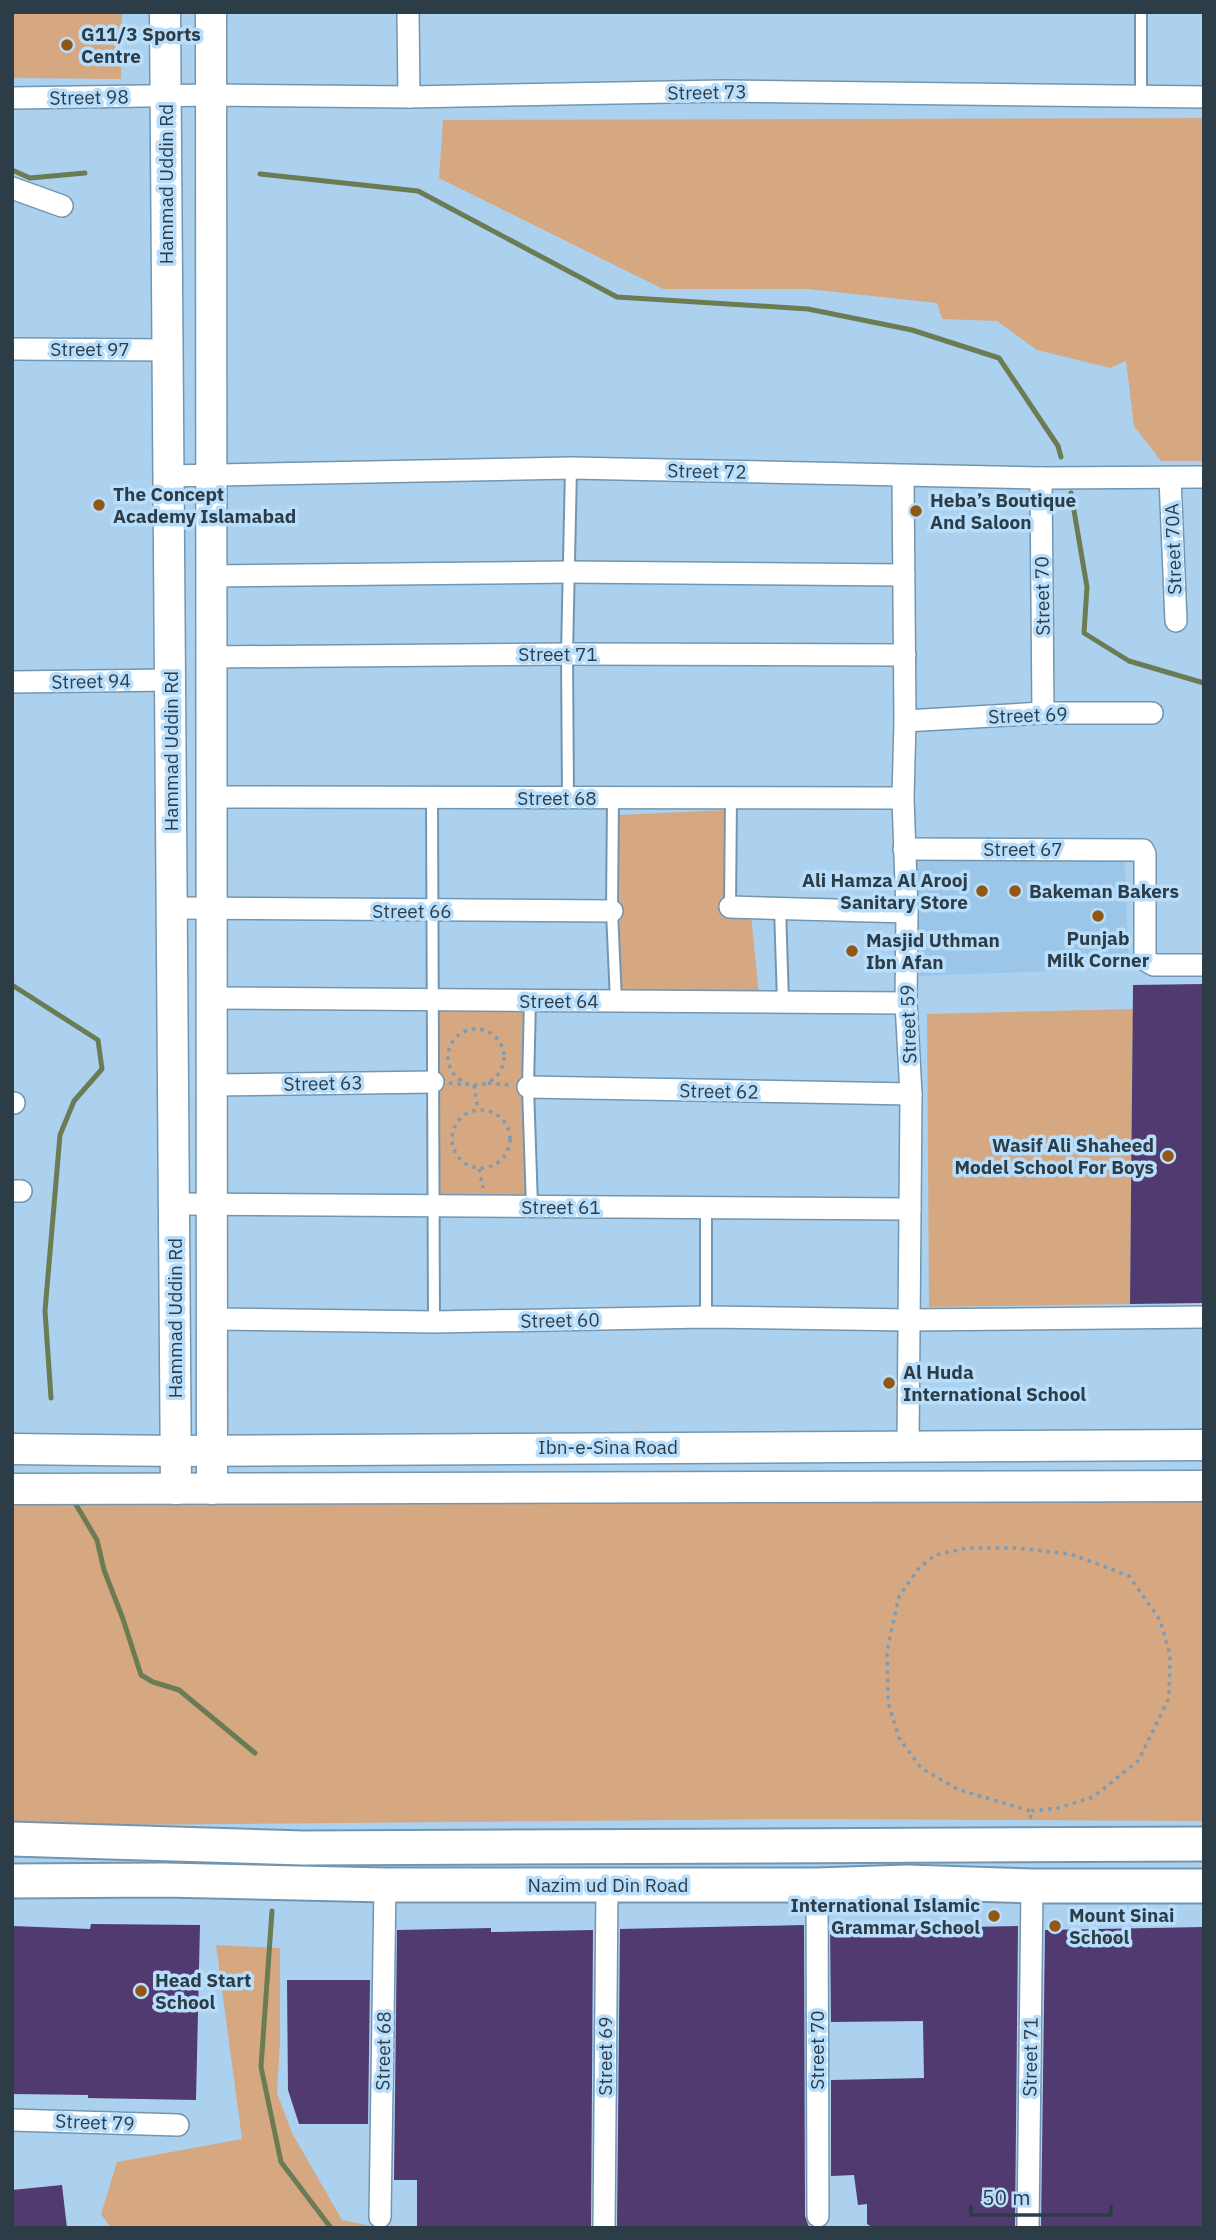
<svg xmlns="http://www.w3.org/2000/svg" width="1216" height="2240" font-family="'IBM Plex Sans',sans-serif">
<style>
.built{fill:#9bc6e8}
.green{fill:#d6a882}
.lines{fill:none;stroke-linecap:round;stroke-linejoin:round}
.stream{stroke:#6b7b53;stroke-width:5}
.building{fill:#503a6f}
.lane-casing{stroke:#7296b1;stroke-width:14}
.street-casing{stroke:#7296b1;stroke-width:24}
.secondary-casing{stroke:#7296b1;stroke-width:33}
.primary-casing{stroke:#7296b1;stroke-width:37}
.path{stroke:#7d9bb1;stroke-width:3.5;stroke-dasharray:3.5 5;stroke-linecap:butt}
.lane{stroke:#fff;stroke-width:10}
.street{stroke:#fff;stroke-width:21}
.secondary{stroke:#fff;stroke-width:30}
.primary{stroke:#fff;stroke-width:33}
.poi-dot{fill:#925617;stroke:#b8defc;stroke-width:2.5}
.labels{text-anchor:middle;stroke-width:7;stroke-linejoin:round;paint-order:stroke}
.poi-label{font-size:19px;font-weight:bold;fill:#2d3d48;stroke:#b8defc;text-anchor:start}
.street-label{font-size:19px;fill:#2d3d48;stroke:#b8defc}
</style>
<rect width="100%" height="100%" fill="#abd1ee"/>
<!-- built -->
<polygon class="built" points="1124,847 1129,968 919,976 915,855"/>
<!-- green -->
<g class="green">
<polygon points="12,12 122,12 121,79 12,78"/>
<polygon points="1204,118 1204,461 1161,461 1134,426 1126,361 1110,368 1037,350 997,321 942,319 937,303 807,289 663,289 439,178 443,120"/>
<polygon points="725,810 727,912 751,915 759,995 621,995 618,815"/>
<polygon points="1133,1009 1130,1304 929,1307 927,1014"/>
<polygon points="438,1010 527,1010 525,1203 436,1202"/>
<polygon points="1204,1495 1204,1821 781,1819 12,1826 12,1500"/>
<polygon points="216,1945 280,1948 280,2042 277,2093 292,2133 342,2220 382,2228 111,2228 101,2214 117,2162 242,2139"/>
</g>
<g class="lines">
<!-- stream -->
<g class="stream">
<polyline points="12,170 30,178 85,173"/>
<polyline points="260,174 418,191 617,297 808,309 912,330 999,358 1058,446 1061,457"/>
<polyline points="1071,493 1087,587 1084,633 1129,661 1204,683"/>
<polyline points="12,985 98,1040 102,1069 74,1101 60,1135 45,1311 51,1398"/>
<polyline points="75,1503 97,1540 104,1570 123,1619 141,1675 153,1682 179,1690 255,1753"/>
<polyline points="272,1911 261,2067 281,2162 331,2228"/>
</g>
</g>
<!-- building -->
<g class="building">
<polygon points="1204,984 1204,1303 1130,1304 1133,985"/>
<polygon points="91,1924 200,1925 196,2100 88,2098 88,2095 12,2094 12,1926 90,1929"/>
<polygon points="919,1924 919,1928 1018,1926 1015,2228 874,2228 867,2224 867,2204 858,2205 854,2175 831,2176 831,2080 924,2078 923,2021 831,2022 830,1925"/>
<polygon points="804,1925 805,2216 809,2227 617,2228 620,1929"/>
<polygon points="1204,1927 1204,2228 1041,2228 1045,1930"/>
<polygon points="491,1928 491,1932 593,1930 591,2228 417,2228 417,2180 394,2180 397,1930"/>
<polygon points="287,1980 370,1980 368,2124 299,2124 288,2090"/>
<polygon points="62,2185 67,2228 12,2228 12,2190"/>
</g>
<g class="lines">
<!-- lane casing -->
<g class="lane-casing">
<g id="lane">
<polyline points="1141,12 1141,95"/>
<polyline points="432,798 434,1322"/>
<polyline points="568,798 567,654 571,468"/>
<polyline points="613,798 612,911 616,1001"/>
<polyline points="730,907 731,798"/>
<polyline points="780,908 783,1002"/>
<polyline points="530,1000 528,1087 532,1207"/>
<polyline points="706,1208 706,1317"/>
</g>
</g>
<!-- street casing -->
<g class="street-casing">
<g id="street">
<polyline points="408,12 409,97"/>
<polyline points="12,98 211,95 409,97 724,91 1204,97"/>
<polyline points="12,188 62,206"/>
<polyline points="12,349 168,350"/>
<polyline points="168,476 571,468 1041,478 1204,477"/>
<polyline points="903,476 905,721 903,798 907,912 906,1003 911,1094 908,1445"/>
<polyline points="1041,478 1043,713"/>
<polyline points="1170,478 1176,621"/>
<polyline points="211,576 569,572 904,575"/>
<polyline points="211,657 567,654 905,655"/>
<polyline points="12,682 170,680"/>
<polyline points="905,721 1043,713 1152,713"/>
<polyline points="211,797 903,798"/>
<polyline points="904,849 1143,850 1145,854 1145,960 1154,965 1204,965"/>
<polyline points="730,907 907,912"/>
<polyline points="172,908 612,911"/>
<polyline points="211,998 906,1003"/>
<polyline points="212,1085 433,1082"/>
<polyline points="528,1087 911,1094"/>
<polyline points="12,1103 14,1103"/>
<polyline points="12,1191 21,1191"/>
<polyline points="174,1204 910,1209"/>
<polyline points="212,1319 434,1322 706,1317 909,1320 1204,1317"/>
<polyline points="817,1885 818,2216"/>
<polyline points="12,2120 178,2125"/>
<polyline points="380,2217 385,1885"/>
<polyline points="604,2228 607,1884"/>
<polyline points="1028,2228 1032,1886"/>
</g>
</g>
<!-- secondary casing -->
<g class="secondary-casing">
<g id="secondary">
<polyline points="165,12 176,1489"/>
<polyline points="211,12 212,1489"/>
<polyline points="12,1449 176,1451 1204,1445"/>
<polyline points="12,1489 1204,1486"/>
</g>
</g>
<!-- primary casing -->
<g class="primary-casing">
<g id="primary">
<polyline points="12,1839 303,1848 1204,1844"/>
<polyline points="12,1881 164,1880 385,1885 817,1885 907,1882 1032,1886 1204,1886"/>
</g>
</g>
<!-- path -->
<g class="path">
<circle cx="476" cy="1057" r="28"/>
<polyline points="449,1083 466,1085"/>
<polyline points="488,1083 509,1085"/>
<polyline points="474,1085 478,1110"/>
<circle cx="481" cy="1139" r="29"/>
<polyline points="479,1169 483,1188"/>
<polyline points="1030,1811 957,1789 921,1768 899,1738 888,1702 887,1651 899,1596 919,1568 935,1555 967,1548 1014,1548 1071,1554 1129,1576 1160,1620 1170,1655 1169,1698 1138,1761 1093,1797 1058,1808 1030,1811 1031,1821"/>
</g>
<!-- lane -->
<use href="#lane" class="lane"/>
<!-- street -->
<use href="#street" class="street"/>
<!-- secondary -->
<use href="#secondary" class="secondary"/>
<!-- primary -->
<use href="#primary" class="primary"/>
</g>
<!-- markers -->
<g class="poi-dot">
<circle cx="67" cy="45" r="7"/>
<circle cx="99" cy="505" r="7"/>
<circle cx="916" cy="511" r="7"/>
<circle cx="982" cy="891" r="7"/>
<circle cx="1015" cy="891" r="7"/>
<circle cx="1098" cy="916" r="7"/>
<circle cx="852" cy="951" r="7"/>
<circle cx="1168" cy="1156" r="7"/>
<circle cx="889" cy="1383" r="7"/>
<circle cx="994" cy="1916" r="7"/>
<circle cx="1055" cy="1926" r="7"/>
<circle cx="141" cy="1991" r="7"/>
</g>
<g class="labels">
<!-- poi labels -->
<g class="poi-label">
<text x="81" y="41">G11/3 Sports<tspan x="81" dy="22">Centre</tspan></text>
<text x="113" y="501">The Concept<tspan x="113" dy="22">Academy Islamabad</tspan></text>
<text x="930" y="507">Heba’s Boutique<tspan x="930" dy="22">And Saloon</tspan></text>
<text x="968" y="887" text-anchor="end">Ali Hamza Al Arooj<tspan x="968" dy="22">Sanitary Store</tspan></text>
<text x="1029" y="898">Bakeman Bakers</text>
<text x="1098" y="945" text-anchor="middle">Punjab<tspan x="1098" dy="22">Milk Corner</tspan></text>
<text x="866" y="947">Masjid Uthman<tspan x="866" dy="22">Ibn Afan</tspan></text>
<text x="1154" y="1152" text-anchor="end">Wasif Ali Shaheed<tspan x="1154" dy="22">Model School For Boys</tspan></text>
<text x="903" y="1379">Al Huda<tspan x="903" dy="22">International School</tspan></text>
<text x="980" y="1912" text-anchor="end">International Islamic<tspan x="980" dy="22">Grammar School</tspan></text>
<text x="1069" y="1922">Mount Sinai<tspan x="1069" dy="22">School</tspan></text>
<text x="155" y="1987">Head Start<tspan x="155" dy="22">School</tspan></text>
</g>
<!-- street labels -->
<g class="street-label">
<text transform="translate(707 92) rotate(-1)" y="7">Street 73</text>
<text transform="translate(89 97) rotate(-1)" y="7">Street 98</text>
<text transform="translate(166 184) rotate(-90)" y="7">Hammad Uddin Rd</text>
<text x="90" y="356">Street 97</text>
<text transform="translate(707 471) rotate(1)" y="7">Street 72</text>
<text transform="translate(1173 549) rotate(-92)" y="7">Street 70A</text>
<text transform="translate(1042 596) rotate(-91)" y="7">Street 70</text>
<text x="558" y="661">Street 71</text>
<text transform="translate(91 681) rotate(-1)" y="7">Street 94</text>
<text transform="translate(1028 715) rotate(-2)" y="7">Street 69</text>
<text transform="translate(171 751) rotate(-90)" y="7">Hammad Uddin Rd</text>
<text x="557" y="805">Street 68</text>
<text x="1023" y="856">Street 67</text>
<text x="412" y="918">Street 66</text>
<text x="559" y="1008">Street 64</text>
<text transform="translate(908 1024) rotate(-92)" y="7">Street 59</text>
<text transform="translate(323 1083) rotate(-1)" y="7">Street 63</text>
<text transform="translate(719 1091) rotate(1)" y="7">Street 62</text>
<text x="561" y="1214">Street 61</text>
<text transform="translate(175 1318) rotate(-90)" y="7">Hammad Uddin Rd</text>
<text transform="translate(560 1320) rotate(-1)" y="7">Street 60</text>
<text x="608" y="1454">Ibn-e-Sina Road</text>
<text x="608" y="1892">Nazim ud Din Road</text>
<text transform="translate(817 2050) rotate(-90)" y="7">Street 70</text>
<text transform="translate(383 2051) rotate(-89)" y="7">Street 68</text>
<text transform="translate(605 2056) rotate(-90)" y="7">Street 69</text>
<text transform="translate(1030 2057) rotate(-89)" y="7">Street 71</text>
<text transform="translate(95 2122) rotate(2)" y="7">Street 79</text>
</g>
</g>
<!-- border -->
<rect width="1216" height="2240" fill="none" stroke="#2d3d48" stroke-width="28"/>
<!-- scale -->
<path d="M971 2205v10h140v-10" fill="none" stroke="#2d3d48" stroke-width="3.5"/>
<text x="982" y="2205" font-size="21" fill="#2d3d48" stroke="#b8defc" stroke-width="5" paint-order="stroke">50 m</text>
</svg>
